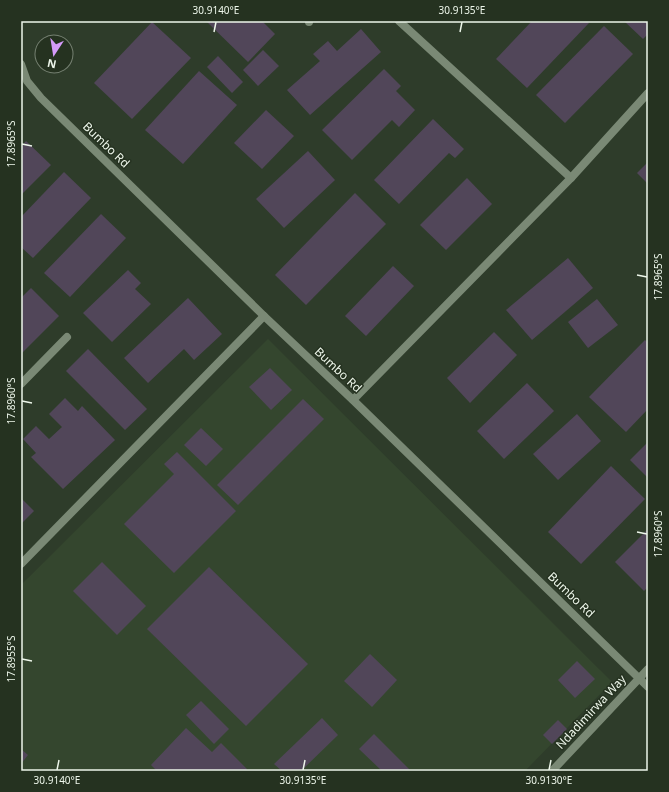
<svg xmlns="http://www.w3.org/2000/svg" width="669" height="792" font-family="'Noto Sans',sans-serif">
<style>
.built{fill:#34462e}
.building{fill:#514659}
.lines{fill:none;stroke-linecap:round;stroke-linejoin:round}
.street{stroke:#7a8975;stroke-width:8}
.ticks{fill:none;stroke:#edf6ea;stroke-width:1.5}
.labels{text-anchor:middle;stroke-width:3;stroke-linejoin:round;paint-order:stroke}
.street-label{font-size:12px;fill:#edf6ea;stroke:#253220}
.neatline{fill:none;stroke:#edf6ea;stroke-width:1.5}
.ticks-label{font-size:10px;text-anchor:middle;fill:#edf6ea}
</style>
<rect width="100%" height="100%" fill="#2e3c2a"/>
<!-- built -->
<polygon class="built" points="268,339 612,682 525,771 21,771 21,585"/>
<!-- building -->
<g class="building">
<polygon points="206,21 262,21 275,34 248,62"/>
<polygon points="532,21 586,21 589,23 527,88 496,59"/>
<polygon points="624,21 648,21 648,34 643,39"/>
<polygon points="152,22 191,58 132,119 94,83"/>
<polygon points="604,26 633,54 565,123 536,95"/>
<polygon points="361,29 381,52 310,115 287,90 320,61 313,54 328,41 337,51"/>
<polygon points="263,50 279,66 258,86 243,70"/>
<polygon points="218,56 243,82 232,93 207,67"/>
<polygon points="384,69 401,86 396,91 415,110 399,127 392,120 352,160 322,130"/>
<polygon points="199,71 237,105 183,164 145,130"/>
<polygon points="266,110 294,136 262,169 234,143"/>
<polygon points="433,119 464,149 455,158 449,153 399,204 374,180"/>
<polygon points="26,141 51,165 21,195 21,147"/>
<polygon points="308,151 335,180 284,228 256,199"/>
<polygon points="648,162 648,184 637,173"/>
<polygon points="64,172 91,198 33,258 21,247 21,217"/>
<polygon points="467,178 492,204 446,250 420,225"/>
<polygon points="355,193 386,224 306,305 275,275"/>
<polygon points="101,214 126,238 70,297 44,273"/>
<polygon points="568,258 593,288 532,340 506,310"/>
<polygon points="393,266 414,286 366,336 345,316"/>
<polygon points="128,270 141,283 135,289 151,304 112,342 83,313"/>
<polygon points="31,288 59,316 21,354 21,298"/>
<polygon points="188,298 222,334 194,360 184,349 148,383 124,358"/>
<polygon points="597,299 618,325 588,348 568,322"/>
<polygon points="494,332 517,355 470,403 447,378"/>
<polygon points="645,340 648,343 648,409 626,432 589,397"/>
<polygon points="88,349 147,409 125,430 66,371"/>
<polygon points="270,368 292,390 271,410 249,387"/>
<polygon points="527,383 554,411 504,459 477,431"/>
<polygon points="65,398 78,411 82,406 115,440 63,489 31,457 36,453 23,439 36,426 49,439 62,427 49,414"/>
<polygon points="303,399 324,419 238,505 217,485"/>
<polygon points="577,414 601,441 558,480 533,454"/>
<polygon points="201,428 223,449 206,466 184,445"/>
<polygon points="648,442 648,478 630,460"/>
<polygon points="177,452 236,511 174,573 124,524 174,474 164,464"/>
<polygon points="611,466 645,499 581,564 548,532"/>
<polygon points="21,498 34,511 21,524"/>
<polygon points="648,529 648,587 644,591 615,562"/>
<polygon points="102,562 146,606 117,635 73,591"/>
<polygon points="209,567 308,664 246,726 147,629"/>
<polygon points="370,654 397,680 372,707 344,681"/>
<polygon points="577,661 595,679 575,698 558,680"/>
<polygon points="201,701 229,729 214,744 186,715"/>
<polygon points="322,718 338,735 301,771 282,771 274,764"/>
<polygon points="558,720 567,729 552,744 543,735"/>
<polygon points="186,728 212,752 221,743 247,769 245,771 157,771 151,765"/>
<polygon points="374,734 411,771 382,771 359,749"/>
<polygon points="21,749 28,755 21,764"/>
</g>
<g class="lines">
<!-- street -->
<g class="street">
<polyline points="399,21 571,178"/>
<polyline points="309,22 309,21"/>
<polyline points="21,64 27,81 41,98 264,316 353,400 648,687"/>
<polyline points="21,384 67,337"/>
<polyline points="353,400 571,178 648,93"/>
<polyline points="21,564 264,316"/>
<polyline points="552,771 648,669"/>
</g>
</g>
<!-- ticks -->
<path class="ticks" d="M 214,32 L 216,22M 460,32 L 462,22M 22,144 L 32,146M 637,275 L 647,277M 22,401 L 32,403M 637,532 L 647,534M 22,659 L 32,661M 57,770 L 59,760M 303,770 L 305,760M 549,770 L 551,760"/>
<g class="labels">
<!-- street labels -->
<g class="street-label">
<text transform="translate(106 145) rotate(44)" y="4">Bumbo Rd</text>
<text transform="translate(338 370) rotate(43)" y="4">Bumbo Rd</text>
<text transform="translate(571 595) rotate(44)" y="4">Bumbo Rd</text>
<text transform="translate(591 712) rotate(-47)" y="4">Ndadimirwa Way</text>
</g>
</g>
<!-- border -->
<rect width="669" height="792" fill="none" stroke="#253220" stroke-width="44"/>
<!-- north arrow -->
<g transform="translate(54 54) rotate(192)"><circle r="19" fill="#253220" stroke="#758071"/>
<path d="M0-3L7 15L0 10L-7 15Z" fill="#d59bfa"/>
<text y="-6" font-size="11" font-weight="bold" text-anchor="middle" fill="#edf6ea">N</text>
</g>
<rect x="22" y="22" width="625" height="748" class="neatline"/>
<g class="ticks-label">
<text x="216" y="14">30.9140°E</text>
<text x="462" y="14">30.9135°E</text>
<text transform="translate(11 144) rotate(-90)" y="4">17.8965°S</text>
<text transform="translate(658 277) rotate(-90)" y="4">17.8965°S</text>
<text transform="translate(11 401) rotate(-90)" y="4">17.8960°S</text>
<text transform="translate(658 534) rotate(-90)" y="4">17.8960°S</text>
<text transform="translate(11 659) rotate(-90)" y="4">17.8955°S</text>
<text x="57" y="784">30.9140°E</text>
<text x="303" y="784">30.9135°E</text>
<text x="549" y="784">30.9130°E</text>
</g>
</svg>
